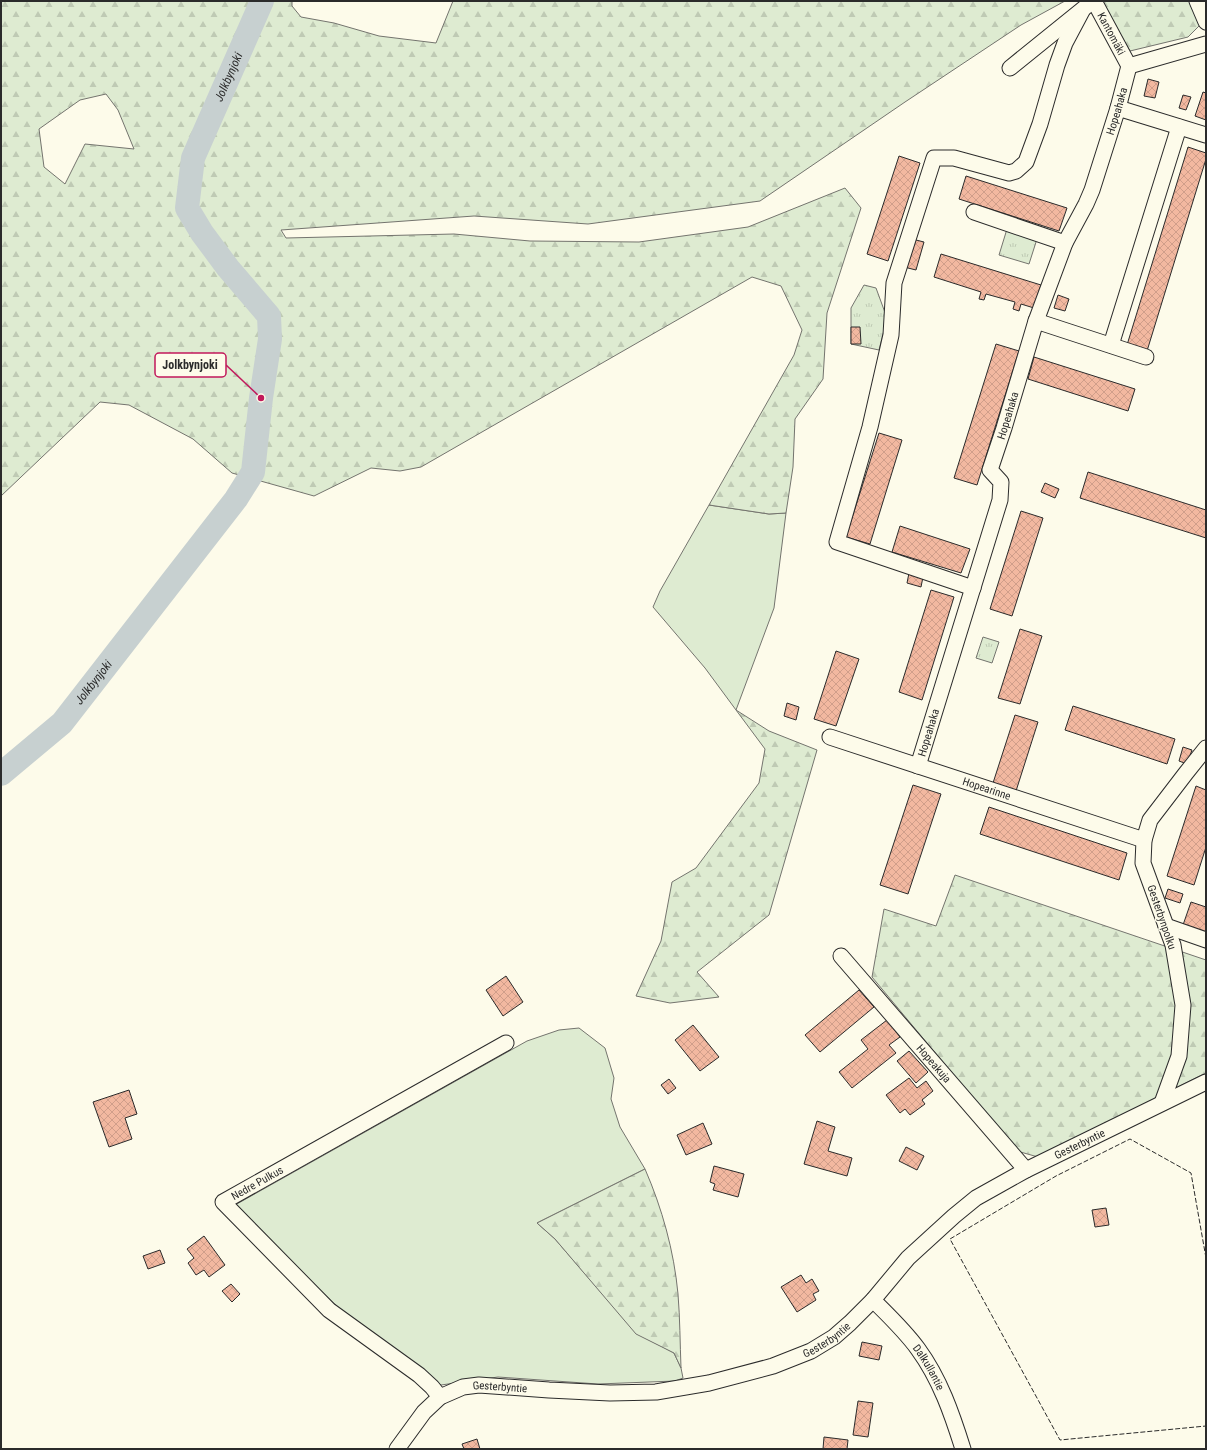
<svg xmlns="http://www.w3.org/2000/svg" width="1207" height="1450" font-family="'Roboto Condensed',sans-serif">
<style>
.green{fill:#deebd1;stroke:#74746e}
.forest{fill:url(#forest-firs);stroke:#74746e;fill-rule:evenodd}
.park{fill:url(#park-tufts);stroke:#74746e}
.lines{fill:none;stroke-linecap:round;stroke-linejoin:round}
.river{stroke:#c7d0d0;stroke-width:24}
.building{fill:url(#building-cross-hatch);stroke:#2b2b2b}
.minor-casing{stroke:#2b2b2b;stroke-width:17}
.minor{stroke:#fdfbea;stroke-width:15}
.fence{stroke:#2b2b2b;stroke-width:1;stroke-dasharray:5 2;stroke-linecap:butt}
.labels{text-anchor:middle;stroke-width:3;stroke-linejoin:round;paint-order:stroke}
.street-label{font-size:11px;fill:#2b2b2b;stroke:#fdfbea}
.water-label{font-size:12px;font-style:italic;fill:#2b2b2b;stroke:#fdfbea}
.leader{fill:none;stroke:#c2185b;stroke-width:1.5}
.callout-dot{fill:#c2185b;stroke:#fdfbea;stroke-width:1.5}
.callout{fill:#fdfbea;stroke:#c2185b;stroke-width:1.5}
.callout-label{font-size:12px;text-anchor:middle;font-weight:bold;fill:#2b2b2b}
</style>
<defs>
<pattern id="forest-firs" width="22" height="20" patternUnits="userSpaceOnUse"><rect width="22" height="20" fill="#deebd1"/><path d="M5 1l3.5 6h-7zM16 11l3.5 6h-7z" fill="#bfcab4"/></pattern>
<pattern id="park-tufts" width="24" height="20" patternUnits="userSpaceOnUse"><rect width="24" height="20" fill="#deebd1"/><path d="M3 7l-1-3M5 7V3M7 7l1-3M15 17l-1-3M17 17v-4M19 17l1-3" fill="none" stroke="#bfcab4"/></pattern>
<pattern id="building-cross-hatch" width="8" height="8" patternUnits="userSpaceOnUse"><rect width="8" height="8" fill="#f2b8a0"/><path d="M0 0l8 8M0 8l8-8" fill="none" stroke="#d09e8a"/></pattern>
</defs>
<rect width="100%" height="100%" fill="#fdfbea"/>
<!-- green -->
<g class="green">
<polygon points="709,505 769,514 786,513 774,608 736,710 705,668 653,607 660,591"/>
<polygon points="579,1028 605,1048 614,1078 611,1099 620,1127 645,1169 537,1223 555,1239 636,1333 674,1353 681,1368 683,1378 675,1381 598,1384 498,1377 441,1385 343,1312 279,1251 235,1205 527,1041 559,1030"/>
</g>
<!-- forest -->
<g class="forest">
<path d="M 1,1 L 292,1 L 292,6 L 301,17 L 334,23 L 379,36 L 436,43 L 453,1 L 1065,1 L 1021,25 L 905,102 L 760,201 L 588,224 L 474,216 L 281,230 L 286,238 L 454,234 L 530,241 L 639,242 L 748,227 L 845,188 L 861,208 L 827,313 L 823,379 L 795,419 L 793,467 L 786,513 L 769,514 L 709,505 L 794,355 L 802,330 L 781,286 L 752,277 L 421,467 L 400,471 L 371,468 L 314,496 L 232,473 L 193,439 L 129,405 L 100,402 L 1,496 ZM 106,94 L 118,110 L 134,149 L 85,144 L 65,184 L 44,167 L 39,129 L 80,100 Z"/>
<polygon points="1101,1 1189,1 1200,25 1188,37 1130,51"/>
<polygon points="736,710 769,731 817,750 769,915 697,972 719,997 670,1003 636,996 661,941 672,882 696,868 759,783 765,749"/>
<polygon points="955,875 1206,960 1206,1073 1038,1157 1017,1151 872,977 884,909 936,926"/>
<path d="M 645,1169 C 662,1208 674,1251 678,1294 C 680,1318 680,1343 681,1368 L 674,1353 L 636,1334 L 555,1239 L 537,1223 Z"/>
</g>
<!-- park -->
<g class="park">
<polygon points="1007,229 1037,239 1029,264 999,255"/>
<polygon points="864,285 876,288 887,318 879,350 851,344 851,308"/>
<polygon points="983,637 999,642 992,663 976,658"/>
</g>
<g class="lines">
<!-- river -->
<path class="river" id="s1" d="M 1,774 L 62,723 L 236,499 L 253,472 L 261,398 L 270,339 L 269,316 L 228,268 L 202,233 L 187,208 L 193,158 L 262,1"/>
</g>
<!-- building -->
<g class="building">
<polygon points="1148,79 1159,82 1155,98 1144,96"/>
<polygon points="1203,92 1206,93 1206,120 1195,116"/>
<polygon points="1183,95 1191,97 1186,110 1179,108"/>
<polygon points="1188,147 1206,153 1206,159 1147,351 1127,345"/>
<polygon points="899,156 920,163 888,261 867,254"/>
<polygon points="966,176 1067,208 1059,231 959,199"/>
<polygon points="912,239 924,242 916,270 904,267"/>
<polygon points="941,254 1041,285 1034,308 1021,304 1019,311 1013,309 1015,302 986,294 984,300 979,299 981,292 934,277"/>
<polygon points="1058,295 1069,299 1065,311 1054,308"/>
<polygon points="851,327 860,327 861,344 851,344"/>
<polygon points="996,344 1019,351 977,485 954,478"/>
<polygon points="1034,357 1135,389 1128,411 1028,379"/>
<polygon points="879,433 902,440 870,544 846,537"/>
<polygon points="1088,472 1206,510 1206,538 1080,498"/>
<polygon points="1045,483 1059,489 1055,498 1041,492"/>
<polygon points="1021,511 1043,518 1012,616 990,609"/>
<polygon points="900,526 970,549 961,573 892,552"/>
<polygon points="909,573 923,577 921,587 907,583"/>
<polygon points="931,590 954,597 922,700 899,692"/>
<polygon points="1020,629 1042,636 1020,704 998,698"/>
<polygon points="836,651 859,659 836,726 814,719"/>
<polygon points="787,703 799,707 796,720 784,716"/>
<polygon points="1073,706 1175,739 1167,764 1065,730"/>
<polygon points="1015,715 1038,722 1016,791 993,783"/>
<polygon points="1183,747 1192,750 1187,764 1179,761"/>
<polygon points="913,785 941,794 908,894 880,885"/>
<polygon points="1196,786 1206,790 1206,847 1194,885 1167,876"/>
<polygon points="989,807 1127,853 1119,880 980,834"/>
<polygon points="1168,889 1183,894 1180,903 1165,898"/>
<polygon points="1191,902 1206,907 1206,933 1183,925"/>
<polygon points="506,976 523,1002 503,1016 486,990"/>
<polygon points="859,990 874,1007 820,1052 805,1035"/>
<polygon points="887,1020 900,1037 889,1045 896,1053 852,1088 839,1072 868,1049 861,1040"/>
<polygon points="693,1025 719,1057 700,1071 675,1040"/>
<polygon points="909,1051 928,1072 916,1083 897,1061"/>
<polygon points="909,1078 917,1088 926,1081 933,1091 922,1100 925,1104 910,1115 905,1109 900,1113 886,1095"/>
<polygon points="669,1079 676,1088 668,1094 661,1085"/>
<polygon points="129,1090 137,1114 125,1118 132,1139 109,1147 93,1102"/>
<polygon points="817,1121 835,1127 828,1151 852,1158 847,1176 804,1164"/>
<polygon points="703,1123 712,1144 686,1155 677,1135"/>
<polygon points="906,1147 924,1156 917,1170 899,1161"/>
<polygon points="714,1166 744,1174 738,1197 713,1190 715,1184 710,1182"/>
<polygon points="1106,1208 1109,1225 1095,1227 1092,1210"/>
<polygon points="204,1236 225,1265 209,1277 204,1270 196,1275 188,1263 194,1258 187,1249"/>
<polygon points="160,1250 165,1263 148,1269 143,1256"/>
<polygon points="801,1275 806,1283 812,1279 819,1291 813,1294 816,1300 797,1312 781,1287"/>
<polygon points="231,1284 240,1294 232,1302 222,1291"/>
<polygon points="862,1342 882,1346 879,1360 859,1356"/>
<polygon points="858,1401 873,1403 868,1437 853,1435"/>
<polygon points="824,1437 848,1440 847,1449 823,1449"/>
<polygon points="477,1439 480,1449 464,1449 462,1444"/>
</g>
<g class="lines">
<!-- minor casing -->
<g class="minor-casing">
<g id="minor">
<path id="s2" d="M 1094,1 L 1129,66"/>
<polyline points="1197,1 1206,22"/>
<polyline points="1129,66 1206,44"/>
<polyline points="1010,68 1093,1"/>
<polyline points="1118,108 1206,135"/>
<polyline points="974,212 1065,243"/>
<polyline points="1036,321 1146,357"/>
<polyline points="1111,345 1179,127"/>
<polyline points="973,588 837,542 870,427 891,335 894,283 934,158 954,158 1009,173 1016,171 1026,162 1040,124 1057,65 1065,43 1082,11"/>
<path id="s3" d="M 830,737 L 1144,840"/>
<path id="s4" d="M 918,766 L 1000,500 L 1001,482 L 990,470 L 1004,428 L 1036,321 L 1065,243 L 1086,204 L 1092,190 L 1118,108 L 1129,66"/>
<polyline points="1166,926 1206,940"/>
<path id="s5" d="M 841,956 L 1026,1170"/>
<polyline points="1162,1103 1179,1056 1183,1005 1173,945 1143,863 1144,840 1150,820 1186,773 1206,748"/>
<path id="s6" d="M 873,1300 C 889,1316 905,1331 918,1349 C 940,1379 952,1414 963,1449"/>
<path id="s7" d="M 440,1397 L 432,1387 L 419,1375 L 329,1310 L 223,1202 L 506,1043"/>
<path id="s8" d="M 397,1449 L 424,1412 L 440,1397 L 463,1387 L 479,1385 L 549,1390 L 610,1393 L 656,1392 L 709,1383 L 773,1366 L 811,1351 L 834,1337 L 850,1323 L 873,1300 L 908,1258 L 954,1216 L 976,1198 L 1026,1170 L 1206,1082"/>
</g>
</g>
<!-- minor -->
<use href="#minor" class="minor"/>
<!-- fence -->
<polyline class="fence" points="1206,1258 1191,1173 1130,1139 1056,1176 950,1239 1060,1440 1206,1426"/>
</g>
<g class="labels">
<!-- street labels -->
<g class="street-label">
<text dy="4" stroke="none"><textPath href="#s2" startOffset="37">Kantomäki</textPath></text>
<text dy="4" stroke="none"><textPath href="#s4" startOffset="694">Hopeahaka</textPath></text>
<text dy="4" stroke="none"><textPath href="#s4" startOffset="370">Hopeahaka</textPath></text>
<text dy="4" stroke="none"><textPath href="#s4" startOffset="35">Hopeahaka</textPath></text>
<text dy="4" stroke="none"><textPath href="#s3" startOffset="165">Hopearinne</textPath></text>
<text transform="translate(1162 917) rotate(71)" y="4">Gesterbynpolku</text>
<text dy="4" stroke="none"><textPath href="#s5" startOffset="142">Hopeakuja</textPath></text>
<text dy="4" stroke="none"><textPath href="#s8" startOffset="790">Gesterbyntie</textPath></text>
<text dy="4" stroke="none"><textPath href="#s7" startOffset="332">Nedre Pulkus</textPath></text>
<text dy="4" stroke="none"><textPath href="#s8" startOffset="466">Gesterbyntie</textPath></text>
<text dy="4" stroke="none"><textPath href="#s6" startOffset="88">Dalkullantie</textPath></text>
<text dy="4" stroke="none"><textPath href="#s8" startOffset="130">Gesterbyntie</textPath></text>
</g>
<!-- water labels -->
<g class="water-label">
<text dy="4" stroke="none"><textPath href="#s1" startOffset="827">Jolkbynjoki</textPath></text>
<text dy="4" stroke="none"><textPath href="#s1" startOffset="131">Jolkbynjoki</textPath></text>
</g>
</g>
<!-- callouts -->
<path class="leader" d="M261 398L226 365"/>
<circle class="callout-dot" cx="261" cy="398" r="4"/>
<rect class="callout" x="155" y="353" width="71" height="24" rx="4"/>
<g class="callout-label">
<text x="190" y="369">Jolkbynjoki</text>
</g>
<!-- border -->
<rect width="1207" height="1450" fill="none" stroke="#2b2b2b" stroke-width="4"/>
</svg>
